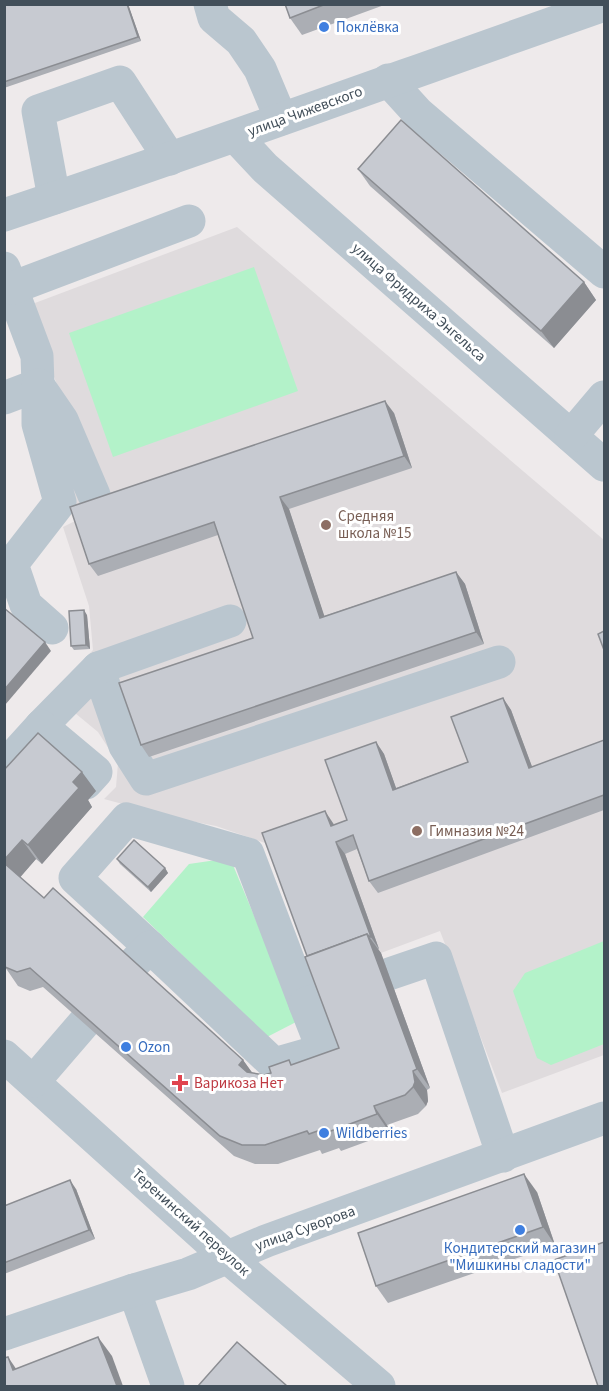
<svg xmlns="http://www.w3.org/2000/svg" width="609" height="1391" font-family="'Source Sans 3',sans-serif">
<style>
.education{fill:#dfdbdd}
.green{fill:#b3f2c9}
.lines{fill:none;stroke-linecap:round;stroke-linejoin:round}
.minor{stroke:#bac6cf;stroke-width:33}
.wall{fill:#abaeb4}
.shaded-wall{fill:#8b8d92}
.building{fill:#c7cad1;stroke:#8b8d92;stroke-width:1.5}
.shop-dot{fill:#3f7fe0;stroke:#fff;stroke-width:2}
.education-dot{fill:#8d6e63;stroke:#fff;stroke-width:2}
.health-dot{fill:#e0444e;stroke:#fff;stroke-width:2}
.labels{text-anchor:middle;stroke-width:6;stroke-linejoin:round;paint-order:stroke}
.shop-label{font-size:15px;fill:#366cbe;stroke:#fff;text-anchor:start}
.street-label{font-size:15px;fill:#424f5a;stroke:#fff}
.education-label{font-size:15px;fill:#785e54;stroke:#fff;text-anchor:start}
.health-label{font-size:15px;fill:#be3a42;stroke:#fff;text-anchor:start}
</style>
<rect width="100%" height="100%" fill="#eeeaeb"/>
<!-- education -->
<polygon class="education" points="237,227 604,540 604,1055 502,1093 440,931 319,976 271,845 216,826 175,818 104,799 116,787 118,763 98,732 52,694 93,650 89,606 63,527 79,519 56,424 69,416 27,306"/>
<!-- green -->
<g class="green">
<polygon points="254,267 298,391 113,457 69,333"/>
<polygon points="230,858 298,1021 267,1037 143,917 189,864"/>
<polygon points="604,941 604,1044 551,1065 537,1058 513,991 525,973"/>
</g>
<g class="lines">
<!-- minor -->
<g class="minor">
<polyline points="210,4 214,18 241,41 260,69 281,119"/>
<polyline points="388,80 418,113 604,272"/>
<polyline points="236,137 265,168 604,465"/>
<polyline points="54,198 38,111 120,82 170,159"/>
<path d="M 4,215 C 206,148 404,75 604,5"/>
<polyline points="4,268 37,356 38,385 4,398"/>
<polyline points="12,288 189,221"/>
<polyline points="571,436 604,397"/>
<polyline points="52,628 26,605 12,564 60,502 38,424 38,385 62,420 94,495"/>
<polyline points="98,668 125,746 146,779 499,662"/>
<polyline points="41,726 98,668 230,621"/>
<polyline points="4,767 41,726 96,772 86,783"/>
<polyline points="150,947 75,878 127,819 248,854 305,1004"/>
<polyline points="135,962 150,947 274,1064 323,1050 305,1004 324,997"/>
<polyline points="389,974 436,958 503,1156"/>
<polyline points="4,1056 227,1257 379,1386"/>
<polyline points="34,1081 84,1023"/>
<polyline points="134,1290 168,1386"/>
<polyline points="4,1334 134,1290 188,1274 266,1241 604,1118"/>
</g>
</g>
<!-- wall -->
<g class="wall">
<polygon points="4,4 128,4 141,41 4,88"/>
<polygon points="285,4 387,4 302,35 290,18"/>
<polygon points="358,169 584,282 596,300 554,348 370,186"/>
<polygon points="394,413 412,468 289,509 324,616 456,572 465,584 484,644 149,757 141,745 253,638 218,535 98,576 89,564"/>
<polygon points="87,615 90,649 74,650 71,646"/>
<polygon points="503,698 511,710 532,767 604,740 604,810 378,893 369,881 357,849 345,854 379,949 378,949 381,953 430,1088 427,1090 428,1101 426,1106 418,1114 387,1125 390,1133 341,1151 339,1148 322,1154 320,1150 278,1164 255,1164 234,1156 43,987 30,991 18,986 5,967 4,770 96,791 88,800 92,807 42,864 36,859 20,877 44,898 243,1060 252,1073 264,1075 271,1073 289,1060 292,1065 339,1048 307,956 333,823 334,825 347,820 376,742 384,754 396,788 468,762"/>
<polygon points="117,859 165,868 168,873 151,892 120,864"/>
<polygon points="76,1189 95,1239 4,1274 4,1206"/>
<polygon points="537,1192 555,1245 388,1303 376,1286"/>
</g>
<!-- shaded-wall -->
<g class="shaded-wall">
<polygon points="127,4 128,4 141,41 138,37"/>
<polygon points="584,282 596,300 554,348 541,331"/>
<polygon points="385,401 394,413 412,468 404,456"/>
<polygon points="280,497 289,509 329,630 320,618"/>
<polygon points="456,572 465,584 484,644 476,632"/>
<polygon points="84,610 87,615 90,649 86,645"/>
<polygon points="45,642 51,651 5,705 4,690"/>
<polygon points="503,698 511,710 537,780 529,768"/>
<polygon points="376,742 384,754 401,802 393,790"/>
<polygon points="82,772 96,791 88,800 92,807 42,864 28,845 73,782"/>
<polygon points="325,811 333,823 339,838 331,826"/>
<polygon points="22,840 36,859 17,881 4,864 4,860"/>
<polygon points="336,842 345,854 379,949 371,937"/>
<polygon points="165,868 168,873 151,892 148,887"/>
<polygon points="367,934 381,953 430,1088 417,1069"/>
<polygon points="243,1060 257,1079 252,1084 239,1065"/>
<polygon points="413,1071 427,1090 428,1101 426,1106 413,1087"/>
<polygon points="374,1106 387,1125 390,1133 377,1114"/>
<polygon points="524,1174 537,1192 555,1245 543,1227"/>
<polygon points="70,1180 76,1189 95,1239 89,1230"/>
<polygon points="98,1337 112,1356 123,1386 117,1386"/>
<polygon points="8,1357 21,1376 13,1370"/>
</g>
<!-- building -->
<g class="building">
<polygon points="4,4 127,4 138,37 4,82"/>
<polygon points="285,4 326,4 290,18"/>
<polygon points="401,120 584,282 541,331 358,169"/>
<polygon points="385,401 404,456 280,497 320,618 456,572 476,632 141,745 119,683 253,638 214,522 89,564 70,507"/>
<polygon points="4,608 45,642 4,690"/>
<polygon points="84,610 86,645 71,646 69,611"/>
<polygon points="604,631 604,650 598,634"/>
<polygon points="503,698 529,768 604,740 604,795 369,881 353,835 336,842 371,937 370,937 367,934 307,956 262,833 325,811 331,826 347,820 325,760 376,742 393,790 468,762 451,717"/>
<polygon points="38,733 82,772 73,782 79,788 28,845 22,840 4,860 4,770"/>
<polygon points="134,840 165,868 148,887 117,859"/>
<polygon points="4,863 44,898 53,888 243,1060 239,1065 247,1072 264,1075 271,1073 269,1067 289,1060 291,1065 339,1048 305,957 367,934 417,1069 413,1071 415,1082 413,1087 405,1095 374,1106 377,1114 328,1132 326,1128 309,1134 307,1131 265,1145 242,1145 220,1136 30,968 17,972 5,967"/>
<polygon points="524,1174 543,1227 376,1286 358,1233"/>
<polygon points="70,1180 89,1230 4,1263 4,1206"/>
<polygon points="604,1242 604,1386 598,1386 554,1260"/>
<polygon points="98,1337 117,1386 4,1386 4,1358 8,1357 13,1370"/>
<polygon points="237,1342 287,1386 198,1386"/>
</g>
<!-- markers -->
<g class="shop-dot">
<circle cx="324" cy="27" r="6"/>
<circle cx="126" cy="1047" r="6"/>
<circle cx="324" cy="1133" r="6"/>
<circle cx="520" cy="1230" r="6"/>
</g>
<g class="education-dot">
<circle cx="326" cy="525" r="6"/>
<circle cx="417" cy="831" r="6"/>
</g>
<path class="health-dot" d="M177 1074h6v6h6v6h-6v6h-6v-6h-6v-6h6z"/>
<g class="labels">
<!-- shop labels -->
<g class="shop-label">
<text x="336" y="32">Поклёвка</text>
<text x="138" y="1052">Ozon</text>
<text x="336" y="1138">Wildberries</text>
<text x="520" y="1253" text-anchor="middle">Кондитерский магазин<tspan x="520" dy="17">"Мишкины сладости"</tspan></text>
</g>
<!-- street labels -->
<g class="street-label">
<text transform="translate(305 111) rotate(-20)" y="5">улица Чижевского</text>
<text transform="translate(419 302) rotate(41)" y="5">улица Фридриха Энгельса</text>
<text transform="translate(191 1222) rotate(42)" y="5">Теренинский переулок</text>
<text transform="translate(305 1228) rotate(-20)" y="5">улица Суворова</text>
</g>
<!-- education labels -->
<g class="education-label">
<text x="338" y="521">Средняя<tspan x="338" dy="17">школа №15</tspan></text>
<text x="429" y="836">Гимназия №24</text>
</g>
<!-- health labels -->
<g class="health-label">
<text x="194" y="1088">Варикоза Нет</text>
</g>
</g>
<!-- border -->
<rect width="609" height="1391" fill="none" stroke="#424f5a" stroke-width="12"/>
</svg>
